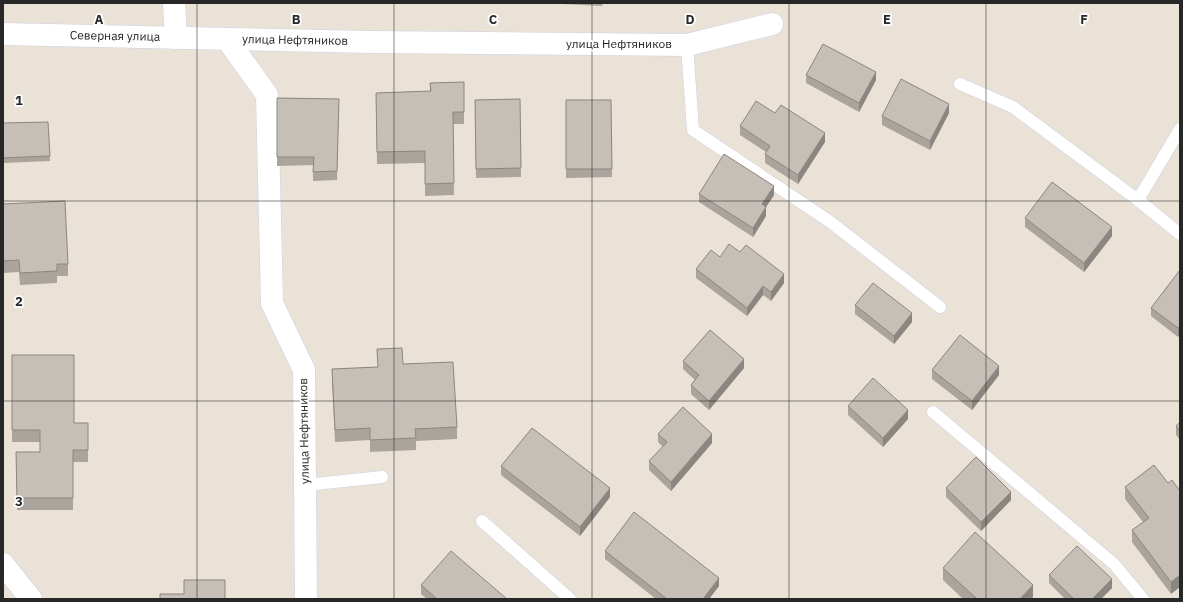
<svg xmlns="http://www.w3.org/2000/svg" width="1183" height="602" font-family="'IBM Plex Sans',sans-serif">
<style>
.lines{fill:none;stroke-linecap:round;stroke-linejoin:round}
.lane-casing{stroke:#cdd1e1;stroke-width:13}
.street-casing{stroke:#cdd1e1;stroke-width:23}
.lane{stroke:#fff;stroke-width:12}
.street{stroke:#fff;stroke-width:22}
.wall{fill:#aaa49d}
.shaded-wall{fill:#8b8680}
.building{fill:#c6bfb7;stroke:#8b8680}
.grid{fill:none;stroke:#272727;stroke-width:1;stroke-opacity:0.55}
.labels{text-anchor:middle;stroke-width:3.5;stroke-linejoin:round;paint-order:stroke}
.street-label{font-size:12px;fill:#272727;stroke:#fff}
.grid-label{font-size:13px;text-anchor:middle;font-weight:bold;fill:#272727;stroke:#fff;stroke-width:3.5;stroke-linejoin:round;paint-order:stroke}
</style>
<rect width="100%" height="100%" fill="#ebe2d7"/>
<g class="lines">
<!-- lane casing -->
<g class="lane-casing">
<g id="lane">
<polyline points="687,45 693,130 829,221 940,307"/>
<polyline points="960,84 1013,107 1138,200 1180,129"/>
<polyline points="1138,200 1180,234"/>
<polyline points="933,412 1114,564 1143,599"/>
<polyline points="305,485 382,477"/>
<polyline points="482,521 570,599"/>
</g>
</g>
<!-- street casing -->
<g class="street-casing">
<g id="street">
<polyline points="174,3 176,38"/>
<polyline points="3,34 371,42 687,45 772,24"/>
<polyline points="227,39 267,95 272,303 304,370 306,599"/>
<polyline points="3,564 31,599"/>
</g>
</g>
<!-- lane -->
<use href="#lane" class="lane"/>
<!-- street -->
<use href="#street" class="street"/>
</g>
<!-- wall -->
<g class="wall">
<polygon points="543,3 603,3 602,6"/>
<polygon points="806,75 876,80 859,112 806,83"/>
<polygon points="430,83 464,112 464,124 453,124 454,195 425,196 425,163 377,164 376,93 430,91"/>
<polygon points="277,98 339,99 337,180 313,181 313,165 277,166"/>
<polygon points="520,99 521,177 476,178 475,100"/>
<polygon points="566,100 611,100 612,177 566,178"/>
<polygon points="775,113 825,142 798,184 765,163 765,154 766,152 740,135 740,126"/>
<polygon points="949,113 930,150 882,125 882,116"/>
<polygon points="48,122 50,161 3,163 3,123"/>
<polygon points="699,194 774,195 766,207 766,216 753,237 699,202"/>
<polygon points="3,204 68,264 68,276 57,276 57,283 20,285 19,272 3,273"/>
<polygon points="1025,218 1112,236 1084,272 1025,227"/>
<polygon points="740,252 784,283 771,301 763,295 747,316 696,278 696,269"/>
<polygon points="1180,270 1178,337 1151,316 1151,308"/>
<polygon points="855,305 912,322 894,344 855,314"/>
<polygon points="377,349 403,364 457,427 457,439 416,441 416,450 370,452 370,440 335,442 332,381 332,369 378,367"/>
<polygon points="12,355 74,423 88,423 88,462 73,462 73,510 17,510 16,452 40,452 40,442 12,442"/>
<polygon points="683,361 744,368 709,410 691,394 691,385 695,380 683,369"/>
<polygon points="932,370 999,375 972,410 932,379"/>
<polygon points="848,406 908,419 883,447 848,415"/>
<polygon points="1180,422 1180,440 1176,435 1176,426"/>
<polygon points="658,434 712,443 671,491 649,470 649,461 663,447 658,442"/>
<polygon points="501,466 610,497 580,536 501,475"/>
<polygon points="1168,483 1180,491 1171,594 1132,542 1132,530 1143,522 1125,499 1125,487"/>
<polygon points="946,488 1011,500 981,531 946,497"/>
<polygon points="605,551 719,586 709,599 656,599 605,559"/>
<polygon points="943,568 1033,597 1031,599 963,599 943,580"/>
<polygon points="1049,575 1112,588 1101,599 1065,599 1049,583"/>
<polygon points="421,585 507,599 427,599 421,594"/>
</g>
<!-- shaded-wall -->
<g class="shaded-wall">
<polygon points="876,72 876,80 859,112 859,103"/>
<polygon points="949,104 949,113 930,150 930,141"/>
<polygon points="825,133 825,142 798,184 798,175"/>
<polygon points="774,186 774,195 762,213 762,204"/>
<polygon points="766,207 766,216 753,237 753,228"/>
<polygon points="1112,227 1112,236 1084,272 1084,263"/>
<polygon points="784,274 784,283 771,301 771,292"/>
<polygon points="763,286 763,295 747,316 747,308"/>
<polygon points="912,313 912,322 894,344 894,336"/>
<polygon points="1180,325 1180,334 1178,337 1178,328"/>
<polygon points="744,359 744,368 709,410 709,401"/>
<polygon points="999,366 999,375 972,410 972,401"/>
<polygon points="908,410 908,419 883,447 883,438"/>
<polygon points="712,434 712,443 671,491 671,482"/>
<polygon points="610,488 610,497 580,536 580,527"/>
<polygon points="1011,492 1011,500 981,531 981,522"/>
<polygon points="1180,575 1180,587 1171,594 1171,582"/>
<polygon points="719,578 719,586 709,599 703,599"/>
<polygon points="1112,579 1112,588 1101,599 1092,599"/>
<polygon points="1033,585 1033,597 1031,599 1020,599"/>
</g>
<!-- building -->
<g class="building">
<polygon points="823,44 876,72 859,103 806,75"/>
<polygon points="901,79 949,104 930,141 882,116"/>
<polygon points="464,82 464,112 453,112 454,183 425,184 425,151 377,152 376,93 431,91 430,83"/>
<polygon points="277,98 339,99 337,171 313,172 314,157 277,157"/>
<polygon points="520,99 521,168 476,169 475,100"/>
<polygon points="566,100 611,100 612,169 566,169"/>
<polygon points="756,101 775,113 781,105 825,133 798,175 765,154 770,146 740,126"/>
<polygon points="48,122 50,156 3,158 3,123"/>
<polygon points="724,154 774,186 762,204 766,207 753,228 699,194"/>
<polygon points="1052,182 1112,227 1084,263 1025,218"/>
<polygon points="65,201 68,264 57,264 57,271 20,273 19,260 3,261 3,204"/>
<polygon points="729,244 740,252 746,245 784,274 771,292 763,286 747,308 696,269 711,250 720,257"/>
<polygon points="1180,270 1180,325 1178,328 1151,308"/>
<polygon points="873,283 912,313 894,336 855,305"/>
<polygon points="710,330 744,359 709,401 691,385 699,375 683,361"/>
<polygon points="960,335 999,366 972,401 932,370"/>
<polygon points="402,348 403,364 453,362 457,427 415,429 416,438 370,440 370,428 335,430 332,369 378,367 377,349"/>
<polygon points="12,355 74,355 74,423 88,423 88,450 73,450 73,498 17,498 16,452 40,452 40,430 12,430"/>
<polygon points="873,378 908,410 883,438 848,406"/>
<polygon points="683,407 712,434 671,482 649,461 667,442 658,434"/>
<polygon points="1180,422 1180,431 1176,426"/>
<polygon points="532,428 610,488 580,527 501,466"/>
<polygon points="976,457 1011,492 981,522 946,488"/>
<polygon points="1154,465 1168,483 1172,480 1180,491 1180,575 1171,582 1132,530 1149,518 1125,487"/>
<polygon points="634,512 719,578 703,599 667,599 605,551"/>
<polygon points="975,532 1033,585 1020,599 975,599 976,598 943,568"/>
<polygon points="1077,546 1112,579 1092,599 1074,599 1049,575"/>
<polygon points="451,551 507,599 437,599 421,585"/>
<polygon points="184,580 225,580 225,599 160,599 160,594 184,594"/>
</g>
<!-- grid -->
<path class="grid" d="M 197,3 L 197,599M 394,3 L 394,599M 592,3 L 592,599M 789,3 L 789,599M 986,3 L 986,599M 3,201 L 1180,201M 3,401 L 1180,401"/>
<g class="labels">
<!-- street labels -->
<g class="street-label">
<text transform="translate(115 36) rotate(1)" y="4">Северная улица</text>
<text transform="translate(295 40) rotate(1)" y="4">улица Нефтяников</text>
<text x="619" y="48">улица Нефтяников</text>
<text transform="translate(304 431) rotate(-91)" y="4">улица Нефтяников</text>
</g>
</g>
<g class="grid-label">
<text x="99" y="24">A</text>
<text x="296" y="24">B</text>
<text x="493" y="24">C</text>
<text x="690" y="24">D</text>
<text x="887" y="24">E</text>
<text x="1084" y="24">F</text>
<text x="19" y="105">1</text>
<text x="19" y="306">2</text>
<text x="19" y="506">3</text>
</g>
<!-- border -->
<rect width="1183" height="602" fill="none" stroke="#272727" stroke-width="8"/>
</svg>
